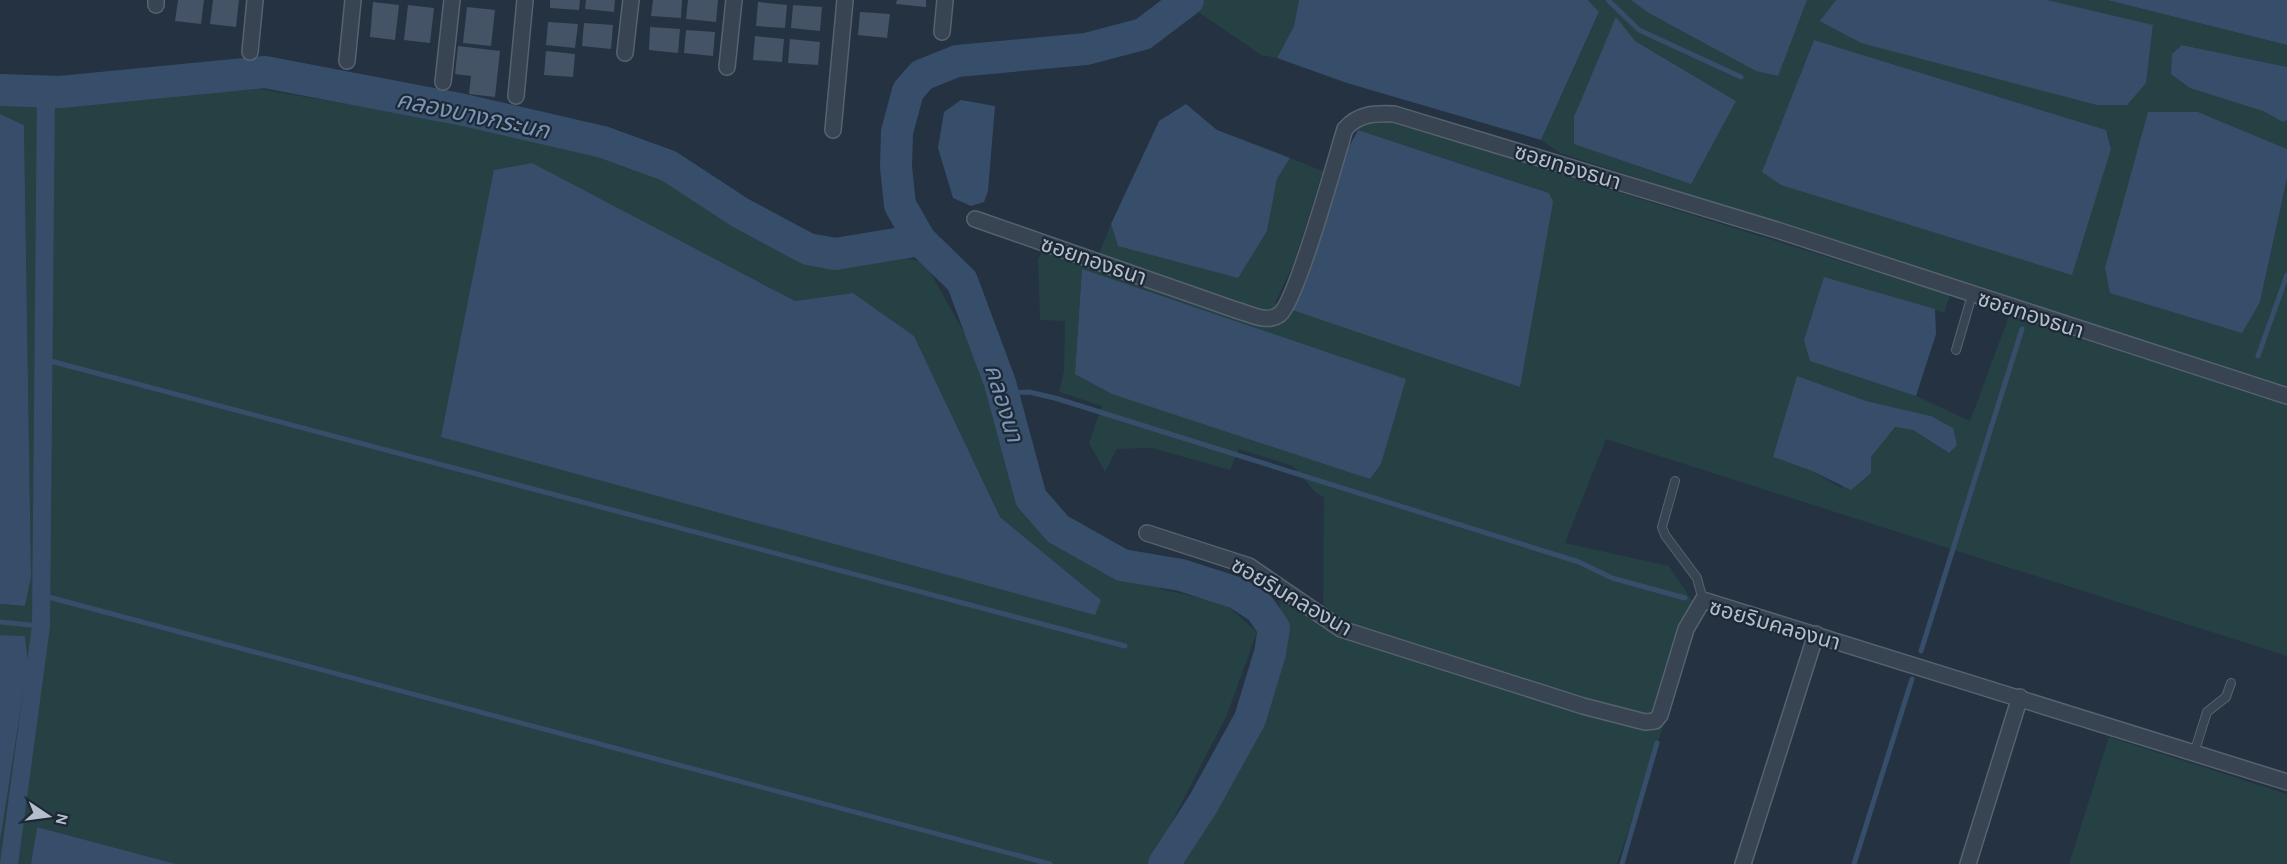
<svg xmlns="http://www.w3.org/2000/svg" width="2287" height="864" font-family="Karla,'Noto Sans Thai',sans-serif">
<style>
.green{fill:#264143;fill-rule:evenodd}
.water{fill:#374e6a}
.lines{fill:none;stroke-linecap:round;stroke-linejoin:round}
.stream{stroke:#374e6a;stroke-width:5}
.canal{stroke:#374e6a;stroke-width:18}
.river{stroke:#374e6a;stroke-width:32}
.building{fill:#445466}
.lane-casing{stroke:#56626f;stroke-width:10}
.street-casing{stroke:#56626f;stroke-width:18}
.lane{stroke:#384451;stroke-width:8}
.street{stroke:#384451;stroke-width:15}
.labels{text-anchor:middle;stroke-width:4.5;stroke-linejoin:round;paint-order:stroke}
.street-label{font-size:22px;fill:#b5bfcc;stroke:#1d2936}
.water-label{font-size:24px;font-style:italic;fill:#7b96b5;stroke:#1d2936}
</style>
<rect width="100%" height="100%" fill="#243242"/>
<!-- green -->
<g class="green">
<polygon points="1205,0 1299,0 1294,26 1277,58 1261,55 1194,9"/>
<path d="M 1588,0 L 1631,0 L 1647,12 L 1777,76 L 1807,0 L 1836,0 L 1821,21 L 2146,83 L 2153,26 L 2047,0 L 2107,0 L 2287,45 L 2287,67 L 2182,45 L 2263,111 L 2283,121 L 2287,120 L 2287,149 L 2198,112 L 2260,302 L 2287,178 L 2287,388 L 1560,153 L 1541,140 L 1599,13 ZM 1814,40 L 2106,130 L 2111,149 L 1799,78 ZM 1635,41 L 1736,101 L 1574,144 Z"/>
<path d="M 259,89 L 458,123 L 623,158 L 753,226 L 812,262 L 898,256 L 925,263 L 975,352 L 1022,488 L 1076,551 L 1164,590 L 1224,603 L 1257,632 L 1227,715 L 1150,864 L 176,864 L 37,827 L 31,864 L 0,864 L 0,841 L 28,662 L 25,636 L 0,635 L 0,604 L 25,606 L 31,577 L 24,125 L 0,114 L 0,98 L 59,100 ZM 532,164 L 795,301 L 853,293 L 914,336 L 1000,517 L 1101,600 Z"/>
<path d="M 1386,120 L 1950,295 L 1944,313 L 1824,277 L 1916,396 L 1970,421 L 2009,316 L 2287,404 L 2287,656 L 1606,439 L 1565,543 L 1669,566 L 1701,614 L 1617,864 L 1182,864 L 1267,705 L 1282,650 L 1279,596 L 1301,608 L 1323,628 L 1324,497 L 1316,493 L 1293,466 L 1239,449 L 1230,470 L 1152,448 L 1117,449 L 1105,472 L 1089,443 L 1102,406 L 1059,392 L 1064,371 L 1065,321 L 1040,320 L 1038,259 L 1050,238 L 1099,254 L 1111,224 L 1118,246 L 1267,231 L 1277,179 L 1290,158 L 1323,171 L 1294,263 L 1275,303 L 1303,314 L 1549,193 L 1358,130 L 1362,123 ZM 1082,270 L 1405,379 L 1381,464 L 1370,479 L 1075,374 ZM 1866,401 L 1931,416 L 1948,453 L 1913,430 L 1894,427 L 1871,457 L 1841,488 L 1812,471 L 1773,457 Z"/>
<polygon points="2109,737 2287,794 2287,864 2069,864"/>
</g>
<!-- water -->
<g class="water">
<polygon points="1299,0 1588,0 1599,12 1541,140 1347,83 1277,58 1294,26"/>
<polygon points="1631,0 1807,0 1778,76 1756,71 1647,12"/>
<polygon points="1836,0 2047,0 2153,25 2146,83 2127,105 2097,105 1861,43 1820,21"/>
<polygon points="2107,0 2287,0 2287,45"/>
<polygon points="1616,17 1635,41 1736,101 1691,184 1574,144 1574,117"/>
<polygon points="1814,40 2106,130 2111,149 2072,275 1781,185 1762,172"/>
<polygon points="2182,45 2287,67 2287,120 2283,122 2263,111 2190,88 2171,74 2172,54"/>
<polygon points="961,100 995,106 988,191 984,202 971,206 953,198 938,148 944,112"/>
<polygon points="1186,104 1217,130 1290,158 1277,179 1267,231 1238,278 1118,246 1111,224 1159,121"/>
<polygon points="2148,112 2198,112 2287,149 2287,178 2260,302 2242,333 2110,293 2105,268"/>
<polygon points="0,114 24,125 31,577 25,606 0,604"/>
<polygon points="1358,130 1549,193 1553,202 1520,387 1292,310 1349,147"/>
<polygon points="532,163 795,301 853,293 914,336 1000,517 1101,600 1095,615 441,437 494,170"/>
<polygon points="1082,269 1406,379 1381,464 1370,479 1112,394 1075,374"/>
<polygon points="1824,277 1935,309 1936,334 1916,396 1810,361 1804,340"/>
<polygon points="1797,376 1866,401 1931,416 1953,428 1957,445 1949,453 1913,430 1895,427 1871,457 1871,473 1851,490 1812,471 1773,457"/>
<polygon points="0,635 25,636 28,662 0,841"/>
<polygon points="37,827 176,864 31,864"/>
</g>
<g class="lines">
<!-- stream -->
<g class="stream">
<polyline points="1608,0 1639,30 1741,77"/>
<polyline points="2258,356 2287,275"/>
<polyline points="43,359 1125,646"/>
<polyline points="1003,393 1029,392 1055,398 1579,562 1612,578 1685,598"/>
<polyline points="41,595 1050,864"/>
<polyline points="0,622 41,626"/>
<polyline points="1921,651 2022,329"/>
<polyline points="1622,864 1657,743"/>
<polyline points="1854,864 1912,679"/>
</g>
<!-- canal -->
<polyline class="canal" points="9,864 41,626 46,91"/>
<!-- river -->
<g class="river">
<polyline points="0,90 60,92 265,72 464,110 603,142 669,166 739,212 808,249 835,254 920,240"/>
<polyline points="1164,864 1203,804 1250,719 1270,653 1274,628 1260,608 1237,593 1181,575 1122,565 1058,529 1031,498 1000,383 962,281 920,240 900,205 896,167 897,132 908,91 922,75 957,61 1086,49 1143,34 1188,0"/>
</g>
</g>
<!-- building -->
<g class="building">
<polygon points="178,0 204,0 201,24 175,21"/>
<polygon points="213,0 239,0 236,27 210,24"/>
<polygon points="550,0 580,0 579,10 550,8"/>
<polygon points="586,0 615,0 614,12 585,9"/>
<polygon points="653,0 682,0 681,18 651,16"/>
<polygon points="688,0 718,0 716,22 686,19"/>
<polygon points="897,0 926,0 926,7 896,4"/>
<polygon points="373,2 399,5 395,40 370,37"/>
<polygon points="758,2 787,5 785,28 756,26"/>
<polygon points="408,5 434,8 430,43 404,40"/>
<polygon points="793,5 822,7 820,31 791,28"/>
<polygon points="467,7 495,10 491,46 463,43"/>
<polygon points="860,12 890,14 887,38 858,35"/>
<polygon points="548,22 578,24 575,48 546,45"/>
<polygon points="584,23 613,25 611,49 582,46"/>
<polygon points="650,27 680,29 678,53 649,50"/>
<polygon points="686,30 715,32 713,56 684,53"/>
<polygon points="755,36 784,39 782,62 753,60"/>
<polygon points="790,39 820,42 818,65 788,63"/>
<polygon points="458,46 500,51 495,97 469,94 471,76 455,74"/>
<polygon points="546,51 575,54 573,77 544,75"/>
</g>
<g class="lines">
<!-- lane casing -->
<g class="lane-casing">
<g id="lane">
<polyline points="1956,350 1972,295"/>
<polyline points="1675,481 1662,527 1665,535 1697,578 1703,600"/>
<polyline points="2194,753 2207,712 2226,697 2231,683"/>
</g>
</g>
<!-- street casing -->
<g class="street-casing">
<g id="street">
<polyline points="156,5 156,0"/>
<polyline points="942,32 945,0"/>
<polyline points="250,52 255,0"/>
<polyline points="625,53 631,0"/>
<polyline points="347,61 353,0"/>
<polyline points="727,67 734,0"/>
<polyline points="443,82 452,0"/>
<polyline points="516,96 525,0"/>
<polyline points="833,130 845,0"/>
<path d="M 975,219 L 1236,310 C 1250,314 1268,324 1280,314 C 1297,300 1336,158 1345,129 C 1358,114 1374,113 1394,114 L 1780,231 L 2287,396"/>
<polyline points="1147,533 1249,566 1341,629 1583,706 1645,722 1655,721 1660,715 1686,629 1703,600 2287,782"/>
<polyline points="1743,864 1816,634"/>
<polyline points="1968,864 2020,697"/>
</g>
</g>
<!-- lane -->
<use href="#lane" class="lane"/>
<!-- street -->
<use href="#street" class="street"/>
</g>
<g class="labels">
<!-- street labels -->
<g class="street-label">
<text transform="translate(1568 166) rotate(17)" y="8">ซอยทองธนา</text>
<text transform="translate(1094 260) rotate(19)" y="8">ซอยทองธนา</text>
<text transform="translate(2031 314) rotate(18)" y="8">ซอยทองธนา</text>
<text transform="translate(1292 596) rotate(30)" y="8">ซอยริมคลองนา</text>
<text transform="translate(1775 624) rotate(16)" y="8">ซอยริมคลองนา</text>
</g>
<!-- water labels -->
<g class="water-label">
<text transform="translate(473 115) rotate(12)" y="8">คลองบางกระนก</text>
<text transform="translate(1004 403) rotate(73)" y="8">คลองนา</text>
</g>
</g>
<!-- north arrow -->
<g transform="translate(48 816) rotate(103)" stroke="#1d2936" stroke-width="4.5" paint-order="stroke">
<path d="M0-4.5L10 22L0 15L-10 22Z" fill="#b5bfcc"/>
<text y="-9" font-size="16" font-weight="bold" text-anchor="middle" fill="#b5bfcc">N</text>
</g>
</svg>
